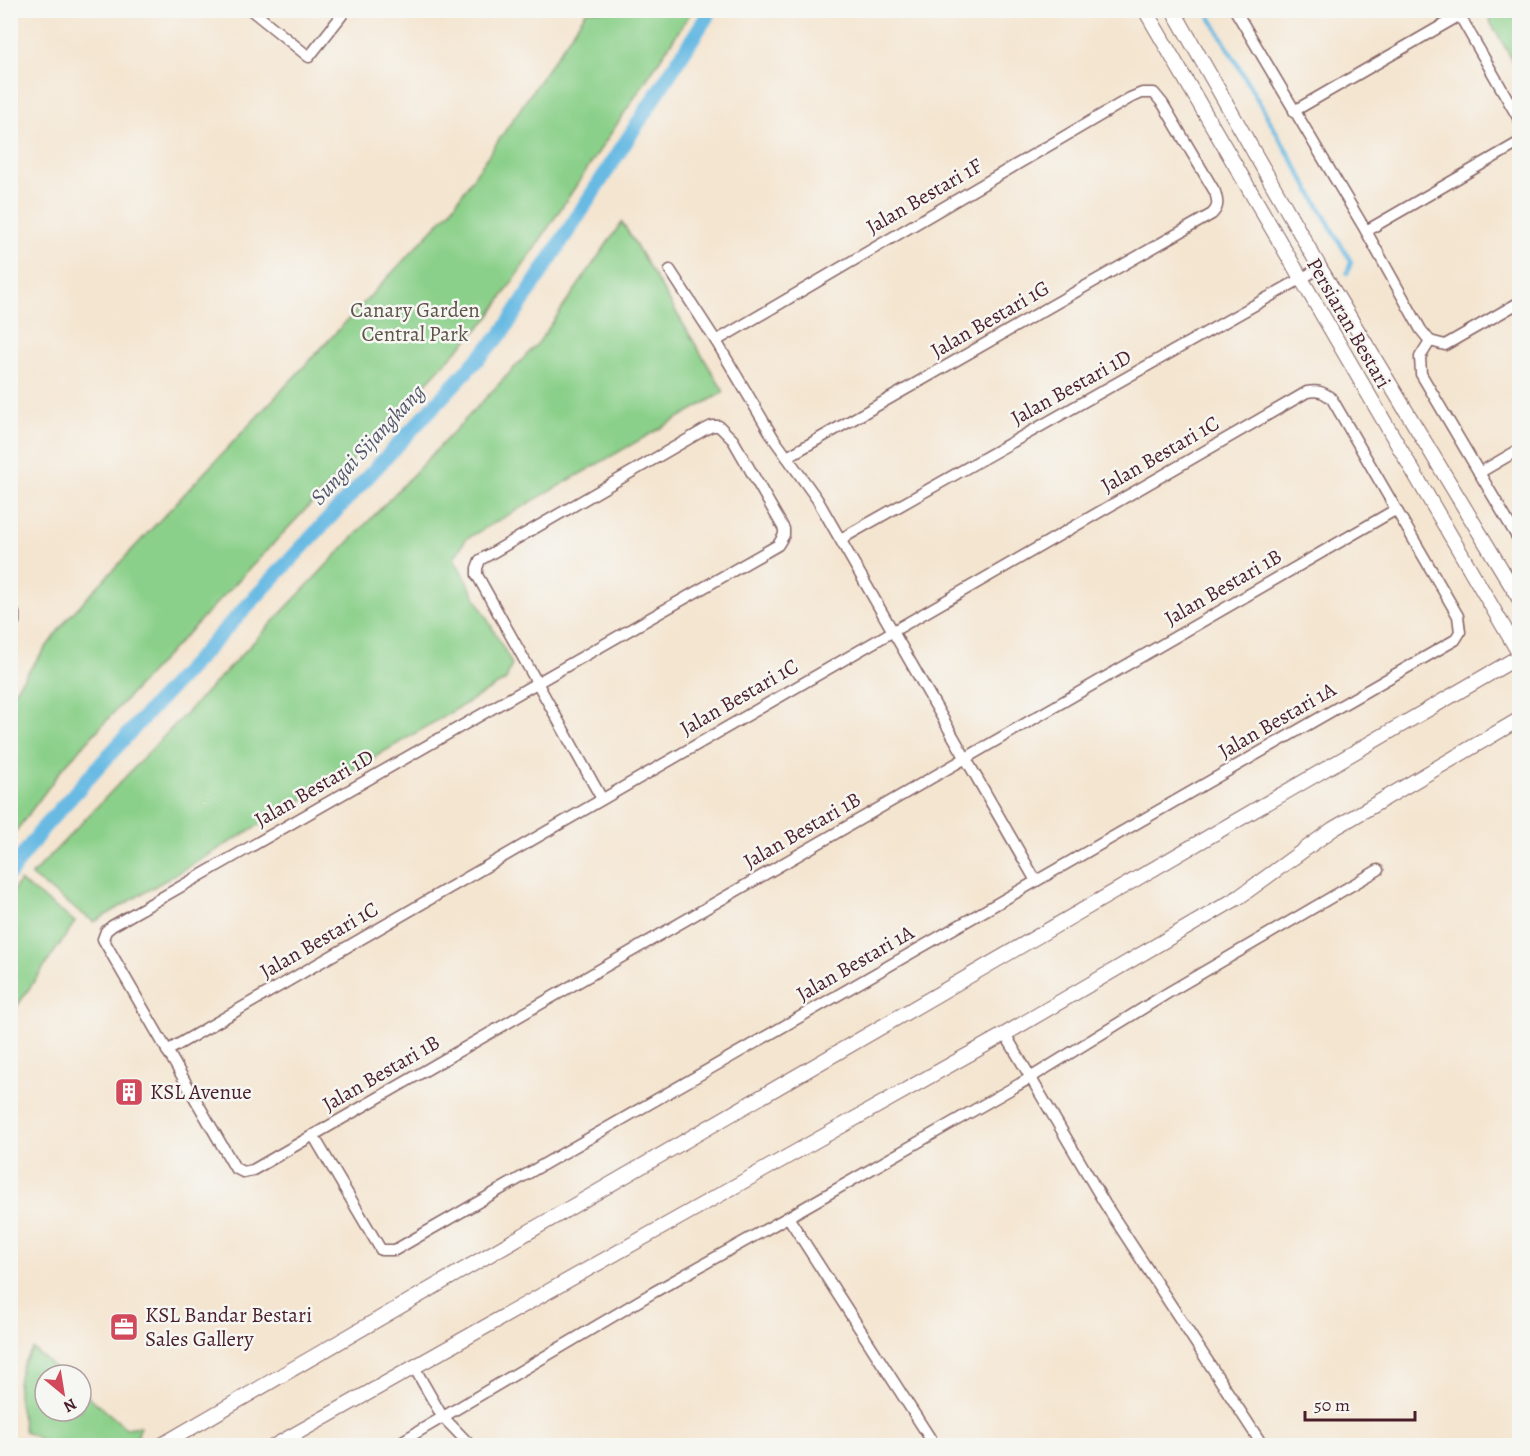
<svg xmlns="http://www.w3.org/2000/svg" width="1530" height="1456" font-family="Alegreya,serif">
<style>
.green{fill:#8bd08a;stroke:#6a785a;stroke-width:1.5}
.lines{fill:none;stroke-linecap:round;stroke-linejoin:round}
.stream{stroke:#68bae3;stroke-width:4.5}
.canal{stroke:#68bae3;stroke-width:15}
.minor-casing{stroke:#866465;stroke-width:13}
.tertiary-casing{stroke:#866465;stroke-width:16}
.minor{stroke:#fff;stroke-width:10}
.tertiary{stroke:#fff;stroke-width:14}
.labels{text-anchor:middle;stroke-width:5;stroke-linejoin:round;paint-order:stroke}
.street-label{font-size:21px;fill:#4a1f2b;stroke:#f6f6f2}
.park-label{font-size:21px;fill:#5e5448;stroke:#f6f6f2}
.poi-label{font-size:21px;fill:#4a1f2b;stroke:#f6f6f2;text-anchor:start}
.water-label{font-size:22px;font-style:italic;fill:#54556b;stroke:#f6f6f2}
</style>
<rect width="100%" height="100%" fill="#f6f6f2"/>
<filter id="ink" filterUnits="userSpaceOnUse"><feTurbulence type="fractalNoise" baseFrequency=".0167" numOctaves="2"/><feDisplacementMap in="SourceGraphic" scale="12" xChannelSelector="R" yChannelSelector="G"/><feConvolveMatrix kernelMatrix="1 2 1 2 8 2 1 2 1" color-interpolation-filters="sRGB"/></filter>
<filter id="wash" filterUnits="userSpaceOnUse"><feTurbulence type="fractalNoise" baseFrequency=".008" numOctaves="4" result="noise"/><feDisplacementMap in="SourceGraphic" scale="24" xChannelSelector="R" yChannelSelector="G"/><feGaussianBlur stdDeviation="1.35" result="paint"/><feColorMatrix in="noise" values="0 0 0 0 0 0 0 0 0 0 0 0 0 0 0 0 0 1.4 0 .05"/><feComposite in="paint" operator="in"/></filter>
<g filter="url(#wash)">
<rect width="100%" height="100%" fill="#f4e5d0"/>
<!-- green -->
<g class="green">
<polygon points="587,11 692,11 489,317 149,674 62,769 11,838 11,695 67,619 451,210"/>
<polygon points="1505,11 1519,11 1519,71 1489,20"/>
<polygon points="622,222 724,392 466,539 454,558 512,664 506,680 94,922 31,876 539,342"/>
<polygon points="20,881 75,922 11,1015 11,893"/>
<path d="M 33,1349 L 63,1375 L 45,1375 L 45,1411 L 81,1411 L 81,1390 L 126,1428 L 140,1426 L 136,1445 L 53,1445 L 25,1432 C 18,1401 10,1376 33,1349 Z"/>
</g>
<g class="lines">
<!-- stream -->
<polyline class="stream" points="1206,10 1351,262 1347,273"/>
<!-- canal -->
<polyline class="canal" points="10,873 43,828 151,709 502,333 711,10"/>
</g>
</g>
<g filter="url(#ink)">
<g class="lines">
<!-- minor casing -->
<g class="minor-casing">
<g id="minor">
<polyline points="251,10 309,57 346,10"/>
<polyline points="1235,10 1366,231 1421,330 1430,341"/>
<polyline points="1460,16 1520,121"/>
<polyline points="1294,111 1469,10"/>
<polyline points="1366,231 1520,142"/>
<polyline points="670,270 716,341 774,439 817,499 1036,881"/>
<path d="M 716,341 L 1130,98 L 1142,93 L 1154,93 L 1163,104 L 1215,192 C 1218,202 1219,207 1212,214 L 787,457"/>
<polyline points="1430,341 1420,357 1421,374 1520,542"/>
<polyline points="1430,341 1445,345 1520,302"/>
<polyline points="1479,473 1520,449"/>
<polyline points="841,539 1320,268"/>
<polyline points="10,607 14,613 14,622 10,626"/>
<path d="M 602,799 L 477,575 L 477,568 L 480,560 L 704,430 L 712,426 L 719,426 L 733,440 L 784,529 L 784,535 L 778,545 C 556,672 334,799 112,926 L 106,931 L 103,939 L 235,1168 L 243,1172 L 253,1170 L 1395,510"/>
<polyline points="1005,1034 1105,1204 1263,1446"/>
<path d="M 167,1051 L 1307,392 C 1318,390 1324,392 1332,399 L 1458,616 L 1460,632 L 1455,640 L 395,1250 L 381,1250 L 313,1135"/>
<polyline points="788,1217 935,1446"/>
<polyline points="414,1367 442,1416 471,1446"/>
<polyline points="394,1446 654,1292 788,1217 1030,1078 1171,991 1378,870"/>
</g>
</g>
<!-- tertiary casing -->
<g class="tertiary-casing">
<g id="tertiary">
<polyline points="1145,10 1520,655"/>
<polyline points="1173,10 1320,268 1520,600"/>
<polyline points="160,1446 1520,656"/>
<polyline points="274,1446 1005,1034 1239,897 1333,829 1520,719"/>
</g>
</g>
<!-- minor -->
<use href="#minor" class="minor"/>
<!-- tertiary -->
<use href="#tertiary" class="tertiary"/>
</g>
</g>
<!-- icons -->
<defs>
<g id="building-square" transform="scale(1.5)"><rect x="-9" y="-9" width="18" height="18" rx="4" fill="#d1495b" stroke="#f6f6f2"/><path d="M-4-6H4V6H1V3H-1V6H-4ZM-2.5-4.3h1.7v1.8h-1.7ZM.8-4.3h1.7v1.8H.8ZM-2.5-1h1.7V.8h-1.7ZM.8-1h1.7V.8H.8Z" fill="#fff"/></g>
<g id="office-square" transform="scale(1.5)"><rect x="-9" y="-9" width="18" height="18" rx="4" fill="#d1495b" stroke="#f6f6f2"/><path d="M-6-3h4V-5.5h4V-3h4V5H-6ZM-1-4.5V-3h2v-1.5ZM-6 0V1H6V0Z" fill="#fff"/></g>
</defs>
<g fill-rule="evenodd">
<use href="#building-square" x="129" y="1092"/>
<use href="#office-square" x="124" y="1327"/>
</g>
<g class="labels">
<!-- street labels -->
<g class="street-label">
<text transform="translate(924 196) rotate(-30)" y="7">Jalan Bestari 1F</text>
<text transform="translate(990 319) rotate(-30)" y="7">Jalan Bestari 1G</text>
<text transform="translate(1349 323) rotate(60)" y="7">Persiaran Bestari</text>
<text transform="translate(1071 387) rotate(-29)" y="7">Jalan Bestari 1D</text>
<text transform="translate(1160 454) rotate(-30)" y="7">Jalan Bestari 1C</text>
<text transform="translate(1223 587) rotate(-30)" y="7">Jalan Bestari 1B</text>
<text transform="translate(739 697) rotate(-30)" y="7">Jalan Bestari 1C</text>
<text transform="translate(1277 720) rotate(-30)" y="7">Jalan Bestari 1A</text>
<text transform="translate(314 788) rotate(-30)" y="7">Jalan Bestari 1D</text>
<text transform="translate(802 830) rotate(-30)" y="7">Jalan Bestari 1B</text>
<text transform="translate(319 940) rotate(-30)" y="7">Jalan Bestari 1C</text>
<text transform="translate(855 963) rotate(-30)" y="7">Jalan Bestari 1A</text>
<text transform="translate(381 1073) rotate(-30)" y="7">Jalan Bestari 1B</text>
</g>
<!-- park labels -->
<g class="park-label">
<text x="415" y="317">Canary Garden<tspan x="415" dy="24">Central Park</tspan></text>
</g>
<!-- poi labels -->
<g class="poi-label">
<text x="150" y="1099">KSL Avenue</text>
<text x="145" y="1322">KSL Bandar Bestari<tspan x="145" dy="24">Sales Gallery</tspan></text>
</g>
<!-- water labels -->
<g class="water-label">
<text transform="translate(367 444) rotate(-47)" y="8">Sungai Sijangkang</text>
</g>
</g>
<!-- margin -->
<rect width="1530" height="1456" fill="none" stroke="#f6f6f2" stroke-width="36"/>
<!-- north arrow -->
<g transform="translate(63 1393) rotate(150)"><circle r="28" fill="#f6f6f2" stroke="#b1a0a2" stroke-width="1.5"/>
<path d="M0-4.5L10 22L0 15L-10 22Z" fill="#d1495b"/>
<text y="-9" font-size="16" font-weight="bold" text-anchor="middle" fill="#4a1f2b">N</text>
</g>
<!-- scale -->
<path d="M1305 1411v9h110v-9" fill="none" stroke="#4a1f2b" stroke-width="3"/>
<text x="1314" y="1411" font-size="18" fill="#4a1f2b" stroke="#f6f6f2" stroke-width="4.5" paint-order="stroke">50 m</text>
</svg>
